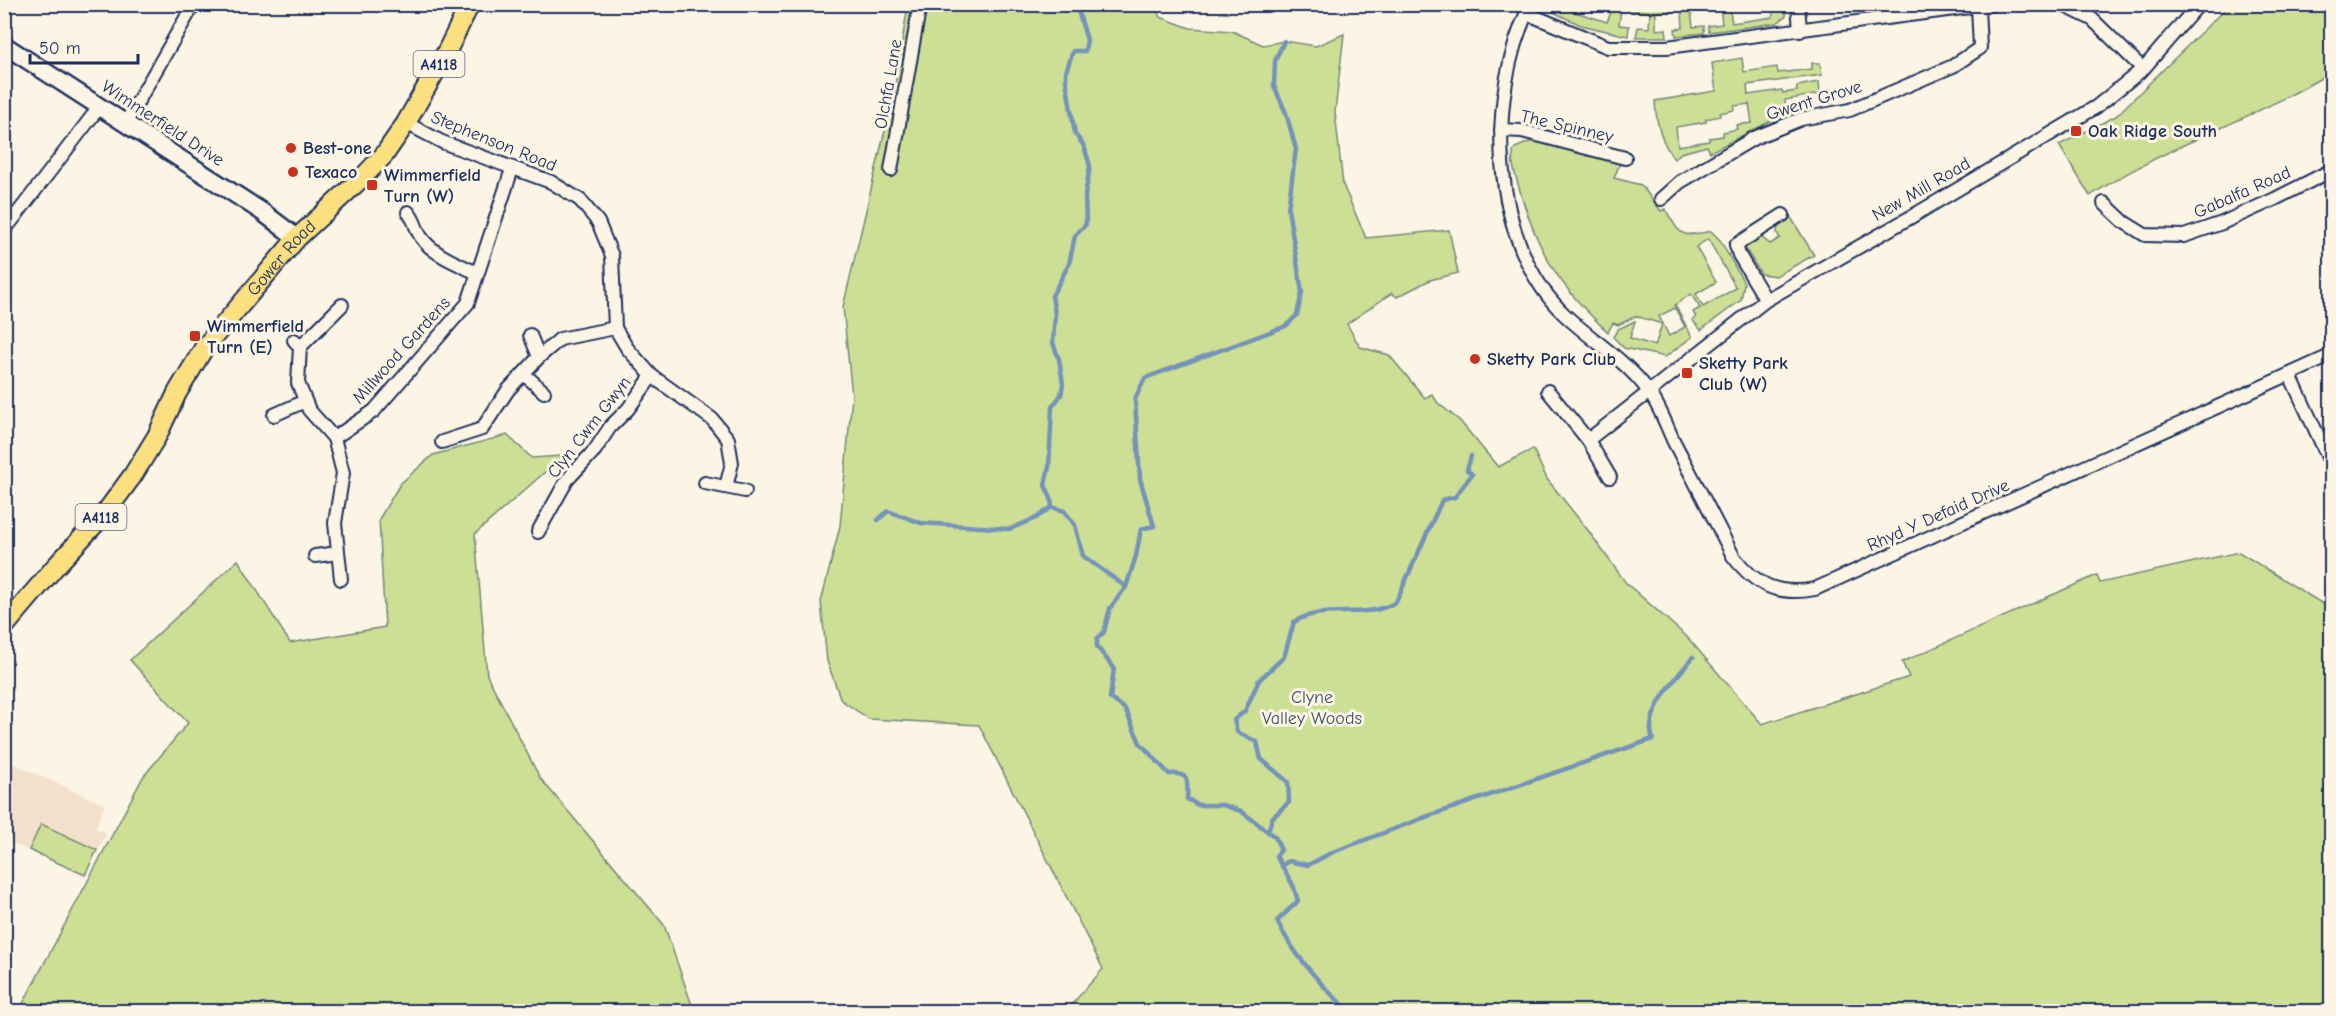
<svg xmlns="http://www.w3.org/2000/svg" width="2336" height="1016" font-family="'Comic Neue',sans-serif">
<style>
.built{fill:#f3e0cb}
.green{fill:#ccdf94;stroke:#748779;stroke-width:1.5;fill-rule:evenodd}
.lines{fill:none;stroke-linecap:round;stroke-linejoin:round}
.stream{stroke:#7493ba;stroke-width:4.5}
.street-casing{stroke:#1b2f5e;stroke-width:16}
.secondary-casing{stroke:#1b2f5e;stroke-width:21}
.primary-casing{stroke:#1b2f5e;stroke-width:22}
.street{stroke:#fcf5e5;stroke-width:12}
.secondary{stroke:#fcf5e5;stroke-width:16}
.primary{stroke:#fce080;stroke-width:18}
.poi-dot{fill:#c8321e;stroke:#fcf5e5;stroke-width:2}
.labels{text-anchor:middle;stroke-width:6;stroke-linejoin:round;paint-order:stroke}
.shield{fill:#fcf5e5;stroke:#5e6a86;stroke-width:1.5}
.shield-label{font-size:16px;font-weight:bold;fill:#1b2f5e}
.street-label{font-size:18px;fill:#1b2f5e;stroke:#fcf5e5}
.poi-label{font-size:18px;font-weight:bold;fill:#1b2f5e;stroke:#fcf5e5;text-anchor:start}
.park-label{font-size:18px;fill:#3e5269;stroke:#fcf5e5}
</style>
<rect width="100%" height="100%" fill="#fcf5e5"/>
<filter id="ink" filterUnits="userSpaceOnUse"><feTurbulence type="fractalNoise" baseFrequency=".0167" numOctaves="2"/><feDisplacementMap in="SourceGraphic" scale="12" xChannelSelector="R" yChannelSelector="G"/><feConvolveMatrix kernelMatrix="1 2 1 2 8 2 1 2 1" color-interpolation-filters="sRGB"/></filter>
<g filter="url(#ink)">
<!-- built -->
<polygon class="built" points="5,760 105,805 95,828 107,833 85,875 13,844 5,845"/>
<!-- green -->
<g class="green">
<polygon points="908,5 1154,5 1160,17 1190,28 1232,31 1263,45 1284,41 1316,46 1344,34 1335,112 1343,185 1366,238 1449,230 1458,273 1430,280 1397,297 1392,293 1347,324 1360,347 1389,355 1425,398 1432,394 1438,403 1460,421 1498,467 1533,449 1547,479 1587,529 1626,583 1687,637 1762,724 1909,677 1902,662 2097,575 2100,583 2239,552 2331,609 2331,1011 1066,1011 1103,969 979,725 869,719 841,700 827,661 821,602 840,526 852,396 843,307 893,97"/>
<polygon points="1551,5 1570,5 1569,10 1607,22 1613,7 1605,5 1739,5 1729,6 1732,23 1773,17 1772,5 1787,5 1786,16 1777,23 1709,32 1708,26 1722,24 1720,7 1691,10 1693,27 1704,26 1704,33 1676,36 1675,29 1683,28 1682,11 1656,12 1656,30 1666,29 1667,37 1636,37 1638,27 1649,28 1650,12 1621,10 1619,25 1629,26 1628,36 1581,25 1553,12"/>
<path d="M 2229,5 L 2331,5 L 2331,72 C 2254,120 2164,146 2090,196 L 2059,145 L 2116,116 Z"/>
<path d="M 1742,58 L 1744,72 L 1777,67 L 1778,73 L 1812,69 L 1812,63 L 1820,63 L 1822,75 L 1747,85 L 1748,95 L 1782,90 L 1783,93 L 1797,91 L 1797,86 L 1819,82 L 1820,94 L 1785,100 L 1787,113 L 1710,152 L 1707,146 L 1681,153 L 1674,159 C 1661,142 1656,123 1655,101 L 1716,91 L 1712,63 ZM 1749,104 L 1752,123 L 1736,125 L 1737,129 L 1723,132 L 1723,136 L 1709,138 L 1709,141 L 1678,146 L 1676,127 L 1706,122 L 1706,119 L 1720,116 L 1720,113 L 1734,110 L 1734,106 Z"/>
<path d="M 1529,142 L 1538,142 L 1621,161 L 1614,178 L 1641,185 L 1661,211 L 1665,209 C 1682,236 1678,238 1711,231 L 1720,240 L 1744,283 L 1741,300 L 1701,330 L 1692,320 L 1696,317 L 1693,312 L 1700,308 L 1691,294 L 1675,305 L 1692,337 L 1665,357 L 1624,348 L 1613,337 L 1618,329 L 1635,321 L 1630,338 L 1655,346 L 1662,324 L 1636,316 L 1618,325 L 1613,323 L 1608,332 C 1558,286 1536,249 1518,184 C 1515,173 1509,158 1515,148 ZM 1708,239 L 1736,288 L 1703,307 L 1696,294 L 1716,282 L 1696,247 ZM 1675,308 L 1685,327 L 1669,336 L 1659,316 Z"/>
<polygon points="1790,216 1814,255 1776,276 1761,274 1745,248 1746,245 1756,237 1761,237 1770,244 1780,238 1777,233 1778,226"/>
<polygon points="507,435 532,458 563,456 475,534 487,675 540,778 664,925 694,1011 19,1011 143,777 188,723 130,660 238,560 290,643 385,627 379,519 400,484 433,455"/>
<polygon points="41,824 97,850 85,875 29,850"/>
</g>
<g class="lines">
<!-- stream -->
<g class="stream">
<path d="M 1076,4 L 1087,40 L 1085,51 L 1073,51 L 1066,72 L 1066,80 L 1075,134 L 1084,146 L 1090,166 L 1085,195 L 1086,224 L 1075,236 L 1069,264 L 1052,296 L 1055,313 L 1053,343 L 1059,359 L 1063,384 L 1061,395 L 1052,407 L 1049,467 L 1045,485 L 1051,498 L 1052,507 L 1064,511 L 1075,525 L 1083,556 L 1126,587 L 1110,608 L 1104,632 L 1097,639 L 1097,647 L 1114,668 L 1110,698 L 1125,709 L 1140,743 L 1169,774 C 1190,772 1188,781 1187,799 L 1198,805 L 1223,805 L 1241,811 L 1275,837 L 1281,850 L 1276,856 L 1293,885 L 1298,901 L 1277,921 C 1291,951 1325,991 1351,1012"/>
<polyline points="878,520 888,511 921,523 1010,529 1036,518 1052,507"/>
<polyline points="1126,587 1136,556 1141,529 1154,526 1140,479 1135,399 1145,378 1286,326 1297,315 1302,292 1288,209 1296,149 1286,113 1274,86 1275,61 1284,41"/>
<path d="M 1268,832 L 1272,818 L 1289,802 L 1288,782 L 1261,759 L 1257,742 L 1237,732 L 1234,720 L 1245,711 L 1259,680 L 1284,657 L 1294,622 C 1324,603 1366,621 1396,602 L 1442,500 L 1455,497 L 1472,474 L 1467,470 L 1471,456"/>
<path d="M 1282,866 L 1288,861 L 1308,865 L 1333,852 L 1423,818 L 1653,739 C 1642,714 1677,677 1693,657"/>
</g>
<!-- street casing -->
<g class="street-casing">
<g id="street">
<path d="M 1531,4 C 1485,94 1489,244 1566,316 C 1593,341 1625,360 1647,389 C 1659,404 1666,425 1674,442 C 1694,480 1714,518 1733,556 C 1756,586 1778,596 1815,589 L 2332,355"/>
<polyline points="1798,4 1800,31"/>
<polyline points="2061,4 2092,19 2143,69"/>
<polyline points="1526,13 1608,47 1667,47 1993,4"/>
<polyline points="126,122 194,4"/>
<polyline points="406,123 442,142 551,182 580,200 598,222 612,256 615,328 627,348 652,376 712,419 728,439 732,463 726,487"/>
<polyline points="1501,130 1522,131 1625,158"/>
<polyline points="891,170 920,4"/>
<polyline points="1661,199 1680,182 1754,138 1801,119 1850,110 1953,66 1980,48 1978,7"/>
<polyline points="2104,203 2124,222 2145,235 2184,236 2222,223 2275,199 2332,170"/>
<path d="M 408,212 C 416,221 415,228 421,237 C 433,255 459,264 477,273"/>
<polyline points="4,231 100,106"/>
<polyline points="1766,300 1739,255 1736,245 1783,215"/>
<polyline points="530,335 539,357"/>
<polyline points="294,340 300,347 298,383 309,410 334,438"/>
<polyline points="300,347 342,305"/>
<polyline points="524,374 544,392"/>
<polyline points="2290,375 2332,466"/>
<polyline points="1548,391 1588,440 1610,477"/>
<polyline points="274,415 305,401"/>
<polyline points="1588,440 1766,300 1911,217 2096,107 2143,69 2199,4"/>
<polyline points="442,442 482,429 508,390 539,357 560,339 615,328"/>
<polyline points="705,483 745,491"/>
<polyline points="538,532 567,480 595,450 610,427 628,409 652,376"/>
<polyline points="315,556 338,553"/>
<polyline points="341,579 335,523 343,473 334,438 374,411 468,303 512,169"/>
</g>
</g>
<!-- secondary casing -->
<g class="secondary-casing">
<polyline id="secondary" points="4,45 261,211 297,238"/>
</g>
<!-- primary casing -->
<g class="primary-casing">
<g id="primary">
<path id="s1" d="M 4,627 L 55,567 L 106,512 L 133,475 L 157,436 L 177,393 L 204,348 L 297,238 L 365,175 L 384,155 L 406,123 L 447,51 L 470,4"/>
</g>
</g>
<!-- street -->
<use href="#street" class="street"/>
<!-- secondary -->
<use href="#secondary" class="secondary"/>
<!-- primary -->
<use href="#primary" class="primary"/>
</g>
</g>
<!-- markers -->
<g class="poi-dot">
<rect x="2070" y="125" width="12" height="12" rx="3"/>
<circle cx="291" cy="148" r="6"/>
<circle cx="293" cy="172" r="6"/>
<rect x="366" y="179" width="12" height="12" rx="3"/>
<rect x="189" y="330" width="12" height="12" rx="3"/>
<circle cx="1475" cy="359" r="6"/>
<rect x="1681" y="367" width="12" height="12" rx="3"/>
</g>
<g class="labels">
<!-- shield labels -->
<g class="shield">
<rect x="413.5" y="51" width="51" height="26" rx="4.5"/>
<rect x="75.5" y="504" width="51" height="26" rx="4.5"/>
</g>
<g class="shield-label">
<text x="439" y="70">A4118</text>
<text x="101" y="523">A4118</text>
</g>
<!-- street labels -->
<g class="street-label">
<text transform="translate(888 84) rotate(-80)" y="6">Olchfa Lane</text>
<text transform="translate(1814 100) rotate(-17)" y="6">Gwent Grove</text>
<text transform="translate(163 123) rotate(33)" y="6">Wimmerfield Drive</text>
<text transform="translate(1567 126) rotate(13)" y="6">The Spinney</text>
<text transform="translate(494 141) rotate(22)" y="6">Stephenson Road</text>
<text transform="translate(1921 189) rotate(-30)" y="6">New Mill Road</text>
<text transform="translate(2242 192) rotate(-24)" y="6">Gabalfa Road</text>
<text dy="6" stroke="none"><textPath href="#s1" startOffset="464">Gower Road</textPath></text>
<text transform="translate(401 350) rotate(-48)" y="6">Millwood Gardens</text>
<text transform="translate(589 427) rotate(-52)" y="6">Clyn Cwm Gwyn</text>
<text transform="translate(1938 515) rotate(-24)" y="6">Rhyd Y Defaid Drive</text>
</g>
<!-- poi labels -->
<g class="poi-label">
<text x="2088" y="137">Oak Ridge South</text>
<text x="303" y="154">Best-one</text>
<text x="305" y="178">Texaco</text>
<text x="384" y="181">Wimmerfield<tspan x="384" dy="21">Turn (W)</tspan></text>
<text x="207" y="332">Wimmerfield<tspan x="207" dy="21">Turn (E)</tspan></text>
<text x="1487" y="365">Sketty Park Club</text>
<text x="1699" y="369">Sketty Park<tspan x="1699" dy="21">Club (W)</tspan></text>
</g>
<!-- park labels -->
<g class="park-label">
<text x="1312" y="703">Clyne<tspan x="1312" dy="21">Valley Woods</tspan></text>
</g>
</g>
<!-- margin -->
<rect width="2336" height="1016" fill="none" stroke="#fcf5e5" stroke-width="24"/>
<rect x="12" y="12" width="2312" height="992" fill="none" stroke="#1b2f5e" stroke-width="2" filter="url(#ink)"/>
<!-- scale -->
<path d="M30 54v9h108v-9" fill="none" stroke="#1b2f5e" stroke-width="3"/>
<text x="39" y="54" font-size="18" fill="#1b2f5e" stroke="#fcf5e5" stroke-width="4.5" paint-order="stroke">50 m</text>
</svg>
